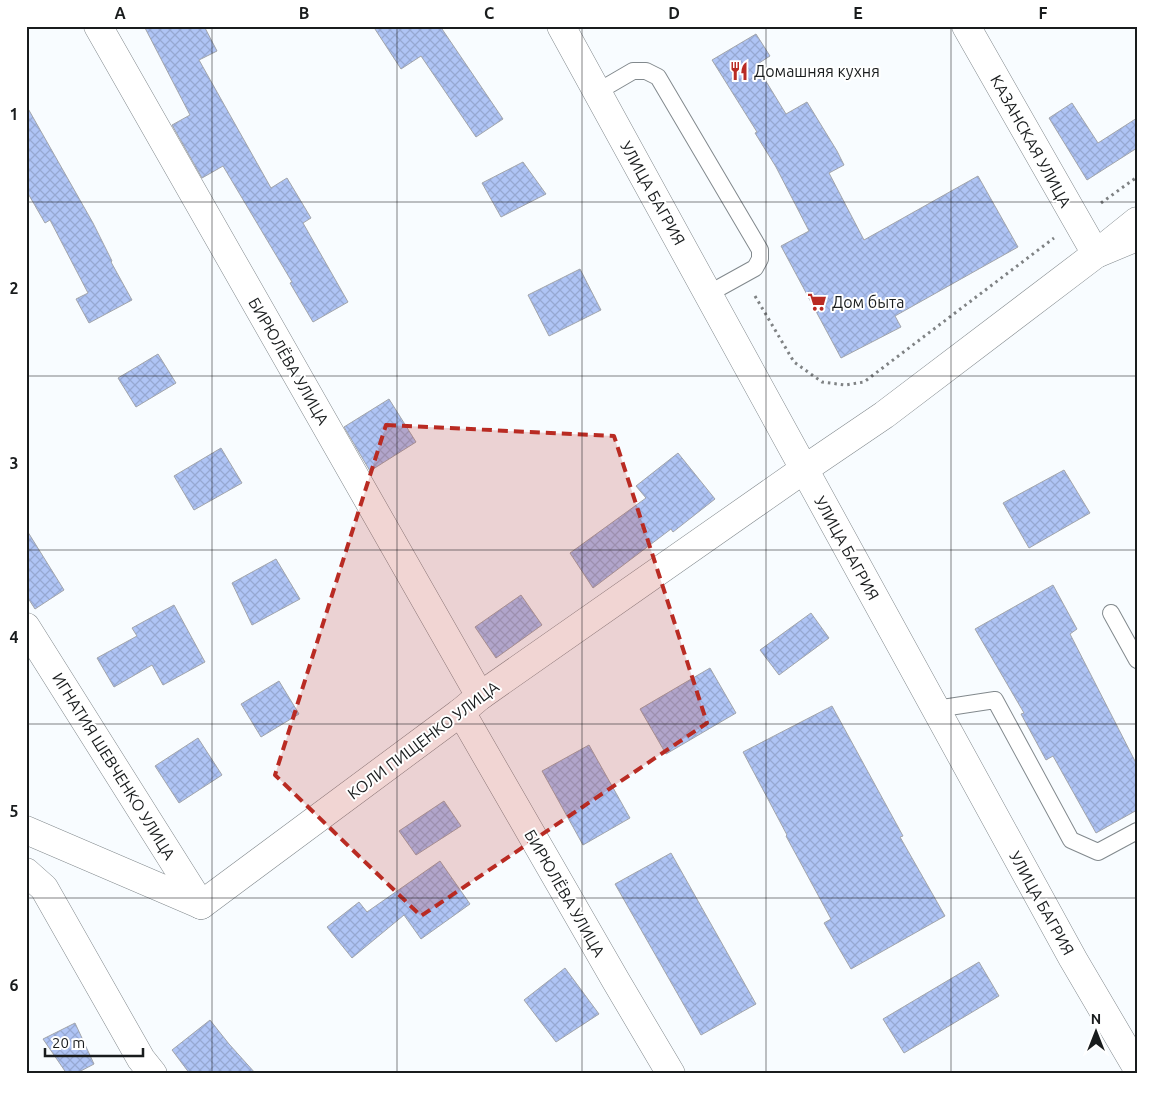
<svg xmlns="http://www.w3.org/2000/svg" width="1163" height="1100" font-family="Ubuntu,sans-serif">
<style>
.building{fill:url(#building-cross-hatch);stroke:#a2a5ab}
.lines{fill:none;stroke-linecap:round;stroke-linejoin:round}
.lane-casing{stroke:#82898d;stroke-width:18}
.street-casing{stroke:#82898d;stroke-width:29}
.secondary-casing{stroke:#82898d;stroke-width:29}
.primary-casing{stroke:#82898d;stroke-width:29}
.path{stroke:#7f8284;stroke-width:3;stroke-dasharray:2.5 4;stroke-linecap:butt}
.lane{stroke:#fff;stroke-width:16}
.street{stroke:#fff;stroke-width:28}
.secondary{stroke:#fff;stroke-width:28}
.primary{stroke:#fff;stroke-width:28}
.marked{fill:#b92b23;fill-opacity:0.2;stroke:#b92b23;stroke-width:4;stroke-dasharray:10 6;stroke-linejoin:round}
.grid{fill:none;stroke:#191c1d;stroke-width:1;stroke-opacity:0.55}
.labels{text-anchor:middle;stroke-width:4;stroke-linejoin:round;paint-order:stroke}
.poi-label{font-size:16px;fill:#191c1d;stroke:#fff;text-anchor:start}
.street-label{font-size:16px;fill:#191c1d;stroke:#fff}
.neatline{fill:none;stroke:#191c1d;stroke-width:2}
.grid-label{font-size:16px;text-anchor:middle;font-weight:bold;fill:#191c1d}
</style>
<defs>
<pattern id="building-cross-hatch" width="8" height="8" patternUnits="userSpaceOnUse" patternTransform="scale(1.25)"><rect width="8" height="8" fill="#afc4f5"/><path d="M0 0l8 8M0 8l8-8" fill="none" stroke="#96a8d2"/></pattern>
</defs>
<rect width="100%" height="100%" fill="#f8fcff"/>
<!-- building -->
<g class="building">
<polygon points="144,26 204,26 217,51 199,60 271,188 287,178 311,218 303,223 348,302 313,322 290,283 292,282 223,166 202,178 172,125 190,115"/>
<polygon points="373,26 440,26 503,119 476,137 421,56 401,69"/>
<polygon points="756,34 770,56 756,65 786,114 807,102 837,151 844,165 829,173 864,240 978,176 1018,247 895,316 901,327 841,358 781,246 809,231 776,167 755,133 757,132 712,60"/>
<polygon points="1072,103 1098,143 1137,118 1137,148 1087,180 1049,118"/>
<polygon points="26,105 93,223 112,261 111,262 132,300 89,323 76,299 88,293 50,220 45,223 26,190"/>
<polygon points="523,162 546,194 501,217 482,183"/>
<polygon points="580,269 601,310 549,336 528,295"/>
<polygon points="158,354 176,383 136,407 118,378"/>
<polygon points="389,399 416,442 370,471 344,427"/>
<polygon points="221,448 242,483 194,510 174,476"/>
<polygon points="678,453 715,499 673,532 671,529 593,588 570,553 646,498 636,486"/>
<polygon points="1064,470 1090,513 1029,548 1003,503"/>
<polygon points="26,529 64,590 35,609 26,595"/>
<polygon points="276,559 300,599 252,625 232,583"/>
<polygon points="1053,585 1077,629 1070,634 1137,765 1137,810 1096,833 1053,756 1046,760 1021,714 1024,713 975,629"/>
<polygon points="521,595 542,625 496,658 475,627"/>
<polygon points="174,605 205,662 163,685 152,665 114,687 97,658 137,636 132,628"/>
<polygon points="811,613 829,638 779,675 760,650"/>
<polygon points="710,668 736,713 666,754 640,709"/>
<polygon points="279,681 299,714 261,737 241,704"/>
<polygon points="832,706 903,836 900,837 945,916 851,969 824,923 831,919 786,836 787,835 743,752"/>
<polygon points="198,738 222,775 179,803 155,766"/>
<polygon points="589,745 630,818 583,845 542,771"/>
<polygon points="444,801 461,826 416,855 399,831"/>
<polygon points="671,853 756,1004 701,1035 615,884"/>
<polygon points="440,861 470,904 421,939 404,915 352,958 327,927 359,902 367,912"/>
<polygon points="979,962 999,996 904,1053 883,1019"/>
<polygon points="565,968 599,1014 556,1042 524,1000"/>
<polygon points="210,1020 229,1044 256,1074 190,1074 172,1050"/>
<polygon points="75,1023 94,1064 75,1074 67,1074 43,1039"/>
</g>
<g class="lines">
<!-- lane casing -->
<g class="lane-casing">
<g id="lane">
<polyline points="597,92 633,71 646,71 658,77 760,250 760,259 755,268 708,294"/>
<polyline points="1111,613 1137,660"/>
<polyline points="936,709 995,700 1071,840 1098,852 1137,831"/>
</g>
</g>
<!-- street casing -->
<g class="street-casing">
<g id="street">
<polyline points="98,26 480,696"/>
<polyline points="966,26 1096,254 1137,221"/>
<polyline points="26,627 201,905"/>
<polyline points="461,712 616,981 671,1074"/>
<polyline points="26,830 201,905 461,712 480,696 803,470"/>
<polyline points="26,872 44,888 141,1059 153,1074"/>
</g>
</g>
<!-- secondary casing -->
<g class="secondary-casing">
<polyline id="secondary" points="803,470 884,415 1096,254 1137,237"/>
</g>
<!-- primary casing -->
<g class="primary-casing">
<polyline id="primary" points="561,26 1073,959 1137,1068"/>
</g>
<!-- path -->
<g class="path">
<polyline points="1101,203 1137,177"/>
<polyline points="755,296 794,362 822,382 845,385 864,382 1054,238"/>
</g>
<!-- lane -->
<use href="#lane" class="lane"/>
<!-- street -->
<use href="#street" class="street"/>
<!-- secondary -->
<use href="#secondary" class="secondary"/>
<!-- primary -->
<use href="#primary" class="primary"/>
</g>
<!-- marked area -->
<path class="marked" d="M 386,425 L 614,436 L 707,723 L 421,916 L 275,775 Z"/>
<!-- grid -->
<path class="grid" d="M 212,26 L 212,1074M 397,26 L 397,1074M 582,26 L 582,1074M 766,26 L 766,1074M 951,26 L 951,1074M 26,202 L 1137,202M 26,376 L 1137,376M 26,550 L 1137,550M 26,724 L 1137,724M 26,898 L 1137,898"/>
<!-- icons -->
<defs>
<g id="restaurant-bare" transform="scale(1.5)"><path d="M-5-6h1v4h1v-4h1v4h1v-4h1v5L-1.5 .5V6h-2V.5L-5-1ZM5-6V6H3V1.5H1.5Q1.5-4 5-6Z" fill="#b92b23" stroke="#fff" stroke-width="2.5" paint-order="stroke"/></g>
<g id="supermarket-bare" transform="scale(1.5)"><path d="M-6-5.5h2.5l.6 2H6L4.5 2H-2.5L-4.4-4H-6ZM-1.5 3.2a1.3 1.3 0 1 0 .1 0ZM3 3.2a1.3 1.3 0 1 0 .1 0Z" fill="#b92b23" stroke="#fff" stroke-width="2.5" paint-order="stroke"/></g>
</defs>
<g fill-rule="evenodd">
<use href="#restaurant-bare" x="739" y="71"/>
<use href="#supermarket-bare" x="817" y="302"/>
</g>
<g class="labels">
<!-- poi labels -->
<g class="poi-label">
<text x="754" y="77">Домашняя кухня</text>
<text x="832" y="308">Дом быта</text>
</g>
<!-- street labels -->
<g class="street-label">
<text transform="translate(1031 141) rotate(61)" y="6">КАЗАНСКАЯ УЛИЦА</text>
<text transform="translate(653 193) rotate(61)" y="6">УЛИЦА БАГРИЯ</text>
<text transform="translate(289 361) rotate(60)" y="6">БИРЮЛЁВА УЛИЦА</text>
<text transform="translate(847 548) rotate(61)" y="6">УЛИЦА БАГРИЯ</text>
<text transform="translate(423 740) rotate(-37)" y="6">КОЛИ ПИЩЕНКО УЛИЦА</text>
<text transform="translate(114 766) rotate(58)" y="6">ИГНАТИЯ ШЕВЧЕНКО УЛИЦА</text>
<text transform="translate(565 893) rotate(60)" y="6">БИРЮЛЁВА УЛИЦА</text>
<text transform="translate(1042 903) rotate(61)" y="6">УЛИЦА БАГРИЯ</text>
</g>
</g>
<!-- border -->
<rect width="1163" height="1100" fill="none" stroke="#ffffff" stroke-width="55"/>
<!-- north arrow -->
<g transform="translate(1096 1032)" stroke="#ffffff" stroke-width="4" paint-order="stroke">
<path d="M0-4L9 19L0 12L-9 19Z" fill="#191c1d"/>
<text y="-8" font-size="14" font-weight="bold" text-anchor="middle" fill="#191c1d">N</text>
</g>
<!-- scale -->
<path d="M45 1048v8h98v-8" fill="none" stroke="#191c1d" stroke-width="2.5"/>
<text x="52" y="1048" font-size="15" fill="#191c1d" stroke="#ffffff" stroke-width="4" paint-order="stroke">20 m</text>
<rect x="28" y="28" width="1108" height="1044" class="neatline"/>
<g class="grid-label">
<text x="120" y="19">A</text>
<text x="304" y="19">B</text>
<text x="489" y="19">C</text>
<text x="674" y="19">D</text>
<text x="858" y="19">E</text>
<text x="1043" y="19">F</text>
<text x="14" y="120">1</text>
<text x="14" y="294">2</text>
<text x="14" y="469">3</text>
<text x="14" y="643">4</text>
<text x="14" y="817">5</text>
<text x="14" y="991">6</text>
</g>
</svg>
